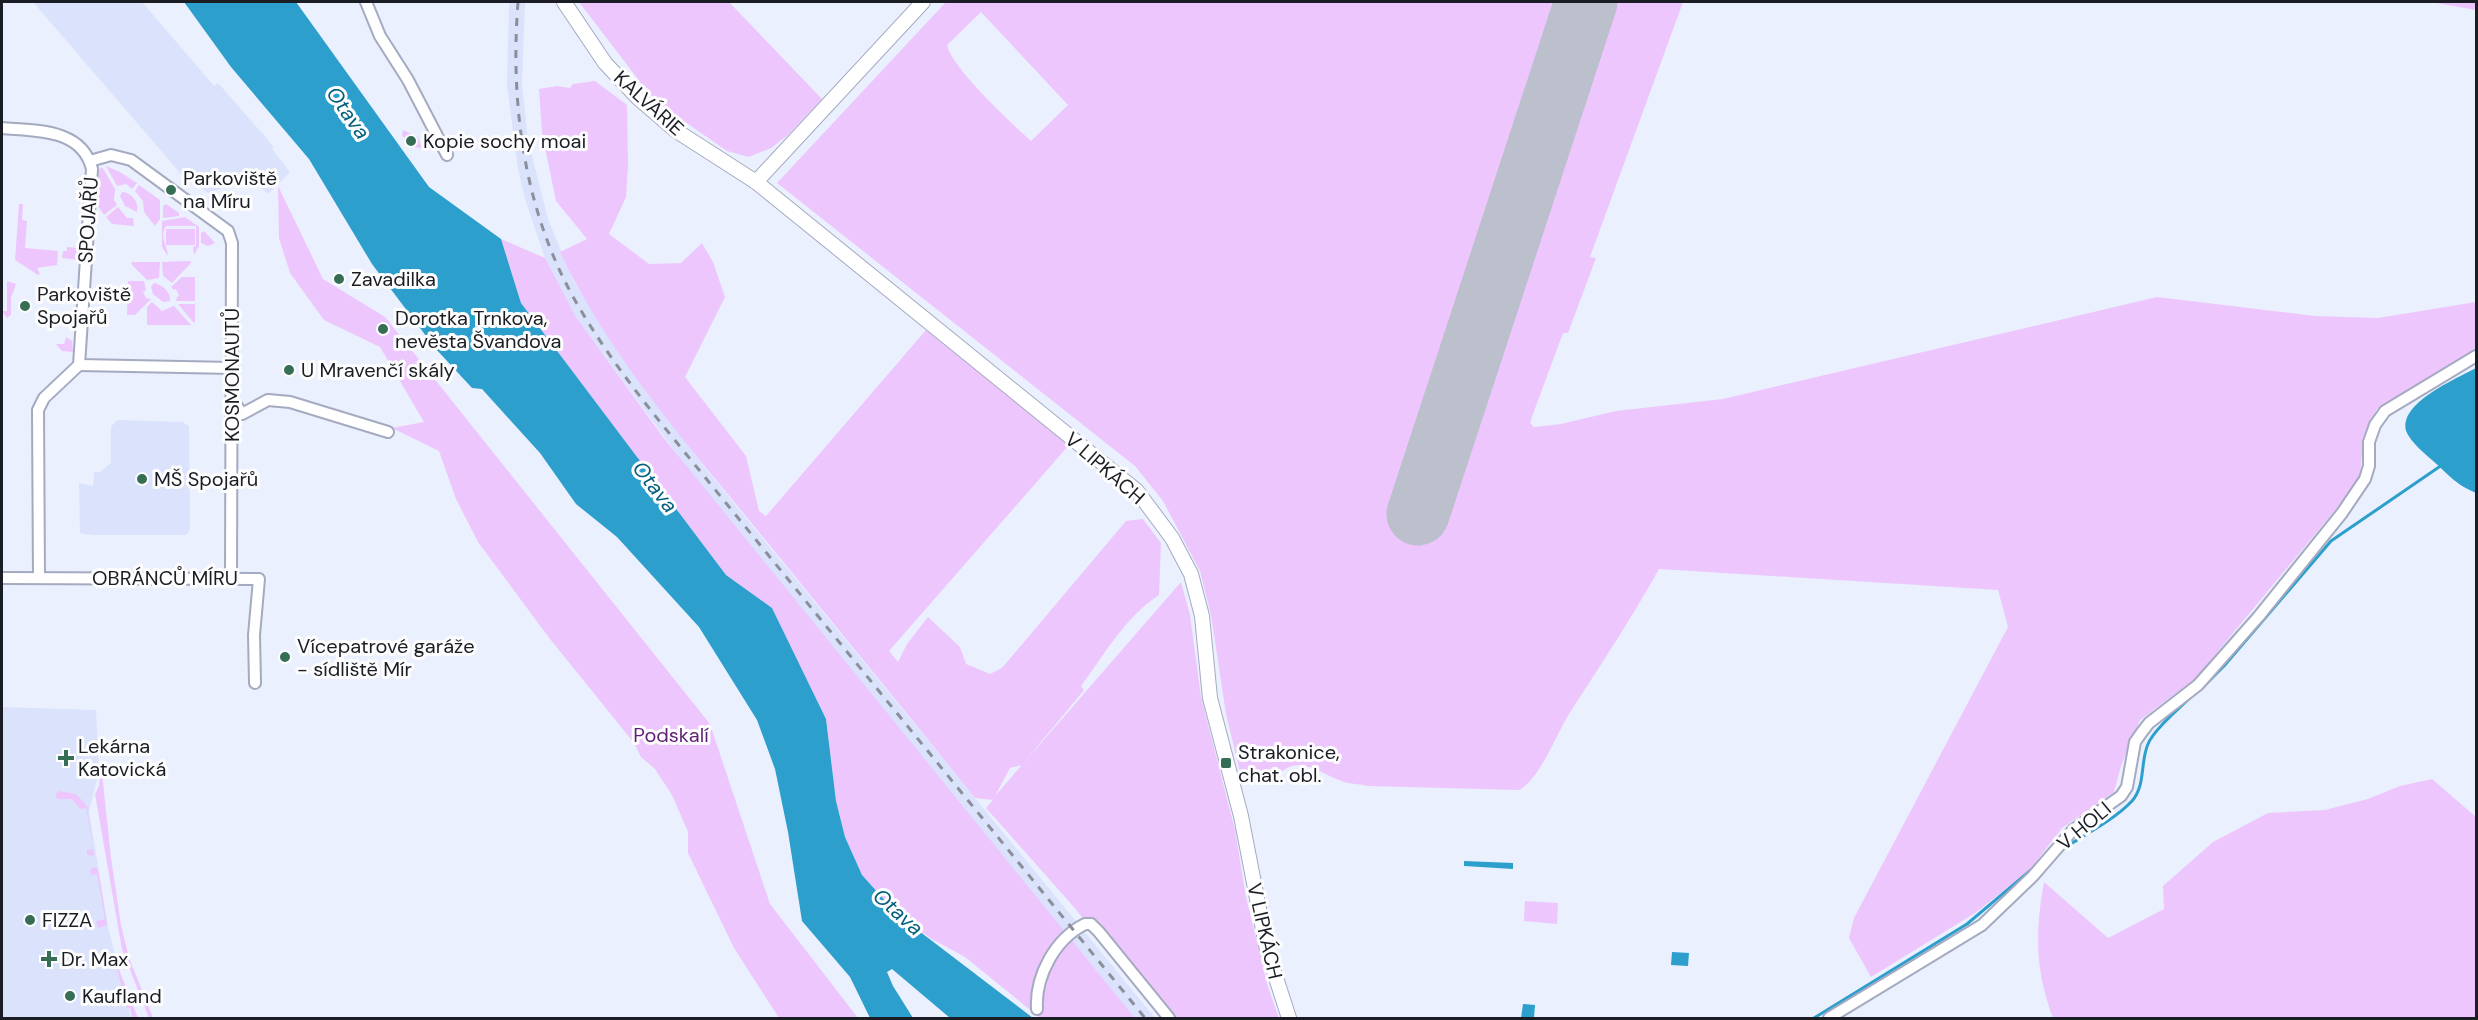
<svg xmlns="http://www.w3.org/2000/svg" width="2478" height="1020" font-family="'DM Sans',sans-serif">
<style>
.built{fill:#dbe2fb}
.green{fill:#edc6fd;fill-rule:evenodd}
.water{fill:#2c9fcc}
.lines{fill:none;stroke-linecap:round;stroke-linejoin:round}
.stream{stroke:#2c9fcc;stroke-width:3}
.runway{stroke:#bbc0cc;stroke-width:63}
.street-casing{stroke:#a4aac0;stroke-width:14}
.secondary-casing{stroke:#a4aac0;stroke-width:16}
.street{stroke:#fff;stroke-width:10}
.secondary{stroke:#fff;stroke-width:14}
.rail{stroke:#8b8f9a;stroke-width:3;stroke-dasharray:8 8;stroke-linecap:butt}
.poi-dot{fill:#366e55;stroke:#fdfdfd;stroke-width:2}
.labels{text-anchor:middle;stroke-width:6;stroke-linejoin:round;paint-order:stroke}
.street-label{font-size:20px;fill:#1b1d25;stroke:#fdfdfd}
.poi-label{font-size:20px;fill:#1b1d25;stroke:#fdfdfd;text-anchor:start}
.park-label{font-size:20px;fill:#5f1e75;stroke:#fdfdfd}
.water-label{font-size:21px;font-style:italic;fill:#05607f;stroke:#fdfdfd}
</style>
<rect width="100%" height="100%" fill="#ebf0fe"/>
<!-- built -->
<g class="built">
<polygon points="33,2 142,2 214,86 218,83 268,140 274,148 272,149 290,172 268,194 256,184 245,181 208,193 181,174"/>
<polygon points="509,2 525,2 522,84 528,140 548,219 574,282 614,346 705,468 1155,1018 1135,1018 694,477 576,317 545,258 525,199 518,169 507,85"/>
<polygon points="117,420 182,422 189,426 190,529 186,535 93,535 80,533 79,483 93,486 94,472 100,472 111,463 111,427"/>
<polygon points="2,707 96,710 99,772 89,811 108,927 131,1018 3,1018"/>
</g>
<!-- green -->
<g class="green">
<polygon points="579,2 729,2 822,99 788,135 771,148 749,157 727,151 665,108 647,91"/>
<path d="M 946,2 L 1683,2 L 1590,257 L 1596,258 L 1568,333 L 1563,333 L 1533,414 L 1530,423 L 1534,427 L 1561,424 L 1616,411 L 1723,399 L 2157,297 L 2315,316 L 2378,318 L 2476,302 L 2476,352 L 2377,409 L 2363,437 L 2360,480 L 2195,679 L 2140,720 L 2121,766 L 2114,792 L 2062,828 L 2029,871 L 1975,913 L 1871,977 L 1849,938 L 1854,918 L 2008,627 L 1998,590 L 1659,569 C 1631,619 1600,666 1569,714 C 1556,735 1540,779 1519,790 L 1368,786 C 1360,784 1351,784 1344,782 C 1322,775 1302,755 1281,772 L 1264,772 L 1248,780 L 1242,780 L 1226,714 L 1211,615 L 1200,571 L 1163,501 L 1135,466 L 777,183 ZM 981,12 L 1068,105 L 1031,141 C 1012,124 951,67 947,45 Z"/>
<polygon points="2431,2 2476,2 2476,10"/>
<path d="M 595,81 L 627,105 L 628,166 L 626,197 L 609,234 L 649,264 L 681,263 L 702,243 L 713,262 L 725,297 L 685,377 L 746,456 L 759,511 L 766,516 L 926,330 L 1069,445 L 889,651 L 898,662 L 907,644 L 928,617 L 960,647 L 966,664 L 990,674 L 1002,668 L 1126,521 L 1143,519 L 1161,543 L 1159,595 C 1126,616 1104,655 1081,686 L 1084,690 L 1022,765 L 1010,768 L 995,796 L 1181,582 L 1190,615 L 1201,697 L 1235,830 L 1246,897 L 1268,987 L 1279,1018 L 1164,1018 L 1073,906 L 986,808 L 993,800 L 975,798 C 902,707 828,617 754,526 C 685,442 606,351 560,252 L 587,239 L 556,201 L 542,133 L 539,89 L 557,86 L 570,88 L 573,84 Z"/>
<polygon points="403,130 418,137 422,148 410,147 402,135"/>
<polygon points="106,166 120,172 137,183 132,189 126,184 117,186"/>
<polygon points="102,167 115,189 114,200 117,205 104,215 97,205 98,171"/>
<polygon points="139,185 160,200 160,219 155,226 144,212 143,201 135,191"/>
<polygon points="278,186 323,279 385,317 710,724 770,904 858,1018 779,1018 734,948 688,853 688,832 672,795 655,769 641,757 634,743 550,639 478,542 456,499 439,451 392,428 424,422 380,347 324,320 290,273 279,238"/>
<path d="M 122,192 C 132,193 139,202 137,212 L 125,206 L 120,196 Z"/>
<polygon points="19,204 23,204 22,220 27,221 25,248 58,251 57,265 37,268 40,274 38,275 15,260"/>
<polygon points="166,204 179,213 179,216 163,218 163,206"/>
<polygon points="118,207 127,218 133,218 134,226 112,224 106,217"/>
<path d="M 185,217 L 199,227 L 199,246 L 194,255 L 193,247 L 196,246 L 196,226 L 166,226 C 159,237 168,246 168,256 L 162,247 L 162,221 Z"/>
<rect x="166" y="229" width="29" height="16"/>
<polygon points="204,231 215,243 208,246 201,243 201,233"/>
<polygon points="501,239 545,258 576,317 663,437 1135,1018 1040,1018 965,957 930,938 898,915 862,875 845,837 836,801 826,719 772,608 726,575 521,303"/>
<polygon points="67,247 80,248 79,260 62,258 63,251 67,251"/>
<polygon points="190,261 191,263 172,283 163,276 162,262"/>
<polygon points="132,262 160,262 159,278 147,280 131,264"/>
<polygon points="182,277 195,277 195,301 176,301 177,297 179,296 176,289 174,290 171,287"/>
<polygon points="7,281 16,284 11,298 11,315 7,318 2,311 7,311"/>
<polygon points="128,281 144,281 146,290 143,292 146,298 151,299 135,315 127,315"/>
<path d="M 154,283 C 163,285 171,292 170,301 L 163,302 L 153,294 L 151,287 Z"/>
<polygon points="152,302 162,311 174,306 191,325 147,325 147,307"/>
<polygon points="178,304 195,304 195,322 193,322"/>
<polygon points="66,337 72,341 73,352 62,351 56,344 64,344"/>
<polygon points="100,773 102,773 111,858 121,925 129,958 153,1018 149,1018 122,949 95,794 99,786"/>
<path d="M 2432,779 L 2476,817 L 2476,1018 L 2053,1018 C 2035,970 2035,933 2044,882 L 2108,938 L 2164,909 L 2163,886 L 2213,842 L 2268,813 L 2325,810 L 2368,799 L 2400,786 Z"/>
<polygon points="59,791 76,794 87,806 94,856 87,855 87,850 93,849 86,808 80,809 72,799 57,799 55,795"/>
<polygon points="93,867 98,869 107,925 98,928 96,921 105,919 97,874 91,875 90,871"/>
<polygon points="1525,901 1558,903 1557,924 1524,921"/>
<polygon points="114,957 138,1018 132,1018 130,1008 127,1009"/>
</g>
<!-- water -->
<g class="water">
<polygon points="184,2 296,2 429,187 501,239 521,303 726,575 772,608 826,719 836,801 845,837 862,875 898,915 1033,1018 950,1018 892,969 887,972 893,986 913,1018 870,1018 850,977 802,921 788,832 775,769 757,720 699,627 617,537 576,504 540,453 482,389 472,388 435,348 372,264 309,159 231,67"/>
<path d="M 2476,368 L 2476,493 C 2455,484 2449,475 2432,460 C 2424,453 2412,443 2407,433 C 2395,404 2458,378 2476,368 Z"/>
<polygon points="1464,861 1513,863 1513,869 1464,866"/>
<polygon points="1672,952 1689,953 1688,966 1671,965"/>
<polygon points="1523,1004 1535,1005 1534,1018 1521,1018"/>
</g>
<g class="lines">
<!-- stream -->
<g class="stream">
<polyline points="2207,683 2224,666 2331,541 2442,465"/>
<path d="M 2064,848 C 2086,834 2114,820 2132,801 C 2146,785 2140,762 2148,744 C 2154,729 2183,705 2195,693"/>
<polyline points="1814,1018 1967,924 2038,864"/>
</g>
<!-- runway -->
<polyline class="runway" points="1418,514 1586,2"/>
<!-- street casing -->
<g class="street-casing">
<g id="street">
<polyline points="366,2 380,36 408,80 447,155"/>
<path d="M 2,128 C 35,131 82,128 92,169 L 79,365 L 44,398 L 38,410 L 39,578"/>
<polyline points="90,161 111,155 131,160 228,231 232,243 231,578"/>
<polyline points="79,365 233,368"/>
<polyline points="233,400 242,414 268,400 290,402 388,432"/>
<polyline points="2,578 259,579 254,635 255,683"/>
<path d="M 1037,1009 C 1035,976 1055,939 1085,924 L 1091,924 L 1099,932 L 1169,1018"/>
<polyline points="1829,1018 1982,925 2033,876 2073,830 2121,796 2127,787 2135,742 2142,732 2149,723 2198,685 2259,616 2342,513 2365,479 2369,466 2369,442 2375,425 2385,411 2476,356"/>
</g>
</g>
<!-- secondary casing -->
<g class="secondary-casing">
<g id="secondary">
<polyline points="564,2 605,63 638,98 675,130 756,182 1137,491 1172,538 1191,574 1202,616 1210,698 1241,816 1267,950 1289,1018"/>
<polyline points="756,182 923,2"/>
</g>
</g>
<!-- street -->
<use href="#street" class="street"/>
<!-- secondary -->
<use href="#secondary" class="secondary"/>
<!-- rail -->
<path class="rail" d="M 518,2 C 510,105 524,211 576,302 C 603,349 635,391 669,433 L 1145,1018"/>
</g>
<!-- markers -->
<g class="poi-dot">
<circle cx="411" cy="141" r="6"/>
<circle cx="171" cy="190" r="6"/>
<circle cx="339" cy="279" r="6"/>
<circle cx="25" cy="306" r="6"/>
<circle cx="383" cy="329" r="6"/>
<circle cx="289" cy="370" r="6"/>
<circle cx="142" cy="479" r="6"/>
<circle cx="285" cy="657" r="6"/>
<path d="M63 749h6v6h6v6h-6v6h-6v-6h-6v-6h6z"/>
<rect x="1220" y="757" width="12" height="12" rx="3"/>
<circle cx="30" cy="920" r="6"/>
<path d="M46 950h6v6h6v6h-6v6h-6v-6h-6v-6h6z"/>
<circle cx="70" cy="996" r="6"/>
</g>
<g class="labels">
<!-- street labels -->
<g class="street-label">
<text transform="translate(649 103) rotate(42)" y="7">KALVÁRIE</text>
<text transform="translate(88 220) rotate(-86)" y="7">SPOJAŘŮ</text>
<text transform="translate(232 375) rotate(-90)" y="7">KOSMONAUTŮ</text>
<text transform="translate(1105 468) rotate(41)" y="7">V LIPKÁCH</text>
<text x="165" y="585">OBRÁNCŮ MÍRU</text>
<text transform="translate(2084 826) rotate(-40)" y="7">V HOLI</text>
<text transform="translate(1265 931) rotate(77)" y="7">V LIPKÁCH</text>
</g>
<!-- poi labels -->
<g class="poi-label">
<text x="423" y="148">Kopie sochy moai</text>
<text x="183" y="185">Parkoviště<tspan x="183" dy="23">na Míru</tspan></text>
<text x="351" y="286">Zavadilka</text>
<text x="37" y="301">Parkoviště<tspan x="37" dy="23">Spojařů</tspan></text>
<text x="395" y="325">Dorotka Trnkova,<tspan x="395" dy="23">nevěsta Švandova</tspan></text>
<text x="301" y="377">U Mravenčí skály</text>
<text x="154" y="486">MŠ Spojařů</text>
<text x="297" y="653">Vícepatrové garáže<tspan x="297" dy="23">- sídliště Mír</tspan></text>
<text x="78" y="753">Lekárna<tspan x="78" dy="23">Katovická</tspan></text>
<text x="1238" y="759">Strakonice,<tspan x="1238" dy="23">chat. obl.</tspan></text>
<text x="42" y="927">FIZZA</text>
<text x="61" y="966">Dr. Max</text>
<text x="82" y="1003">Kaufland</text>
</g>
<!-- park labels -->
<g class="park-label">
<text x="671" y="742">Podskalí</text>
</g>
<!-- water labels -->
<g class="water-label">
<text transform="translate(348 113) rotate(55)" y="7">Otava</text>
<text transform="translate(655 487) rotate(52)" y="7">Otava</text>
<text transform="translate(898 912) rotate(42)" y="7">Otava</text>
</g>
</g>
<!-- border -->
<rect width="2478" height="1020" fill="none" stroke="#1b1d25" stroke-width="6"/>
</svg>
